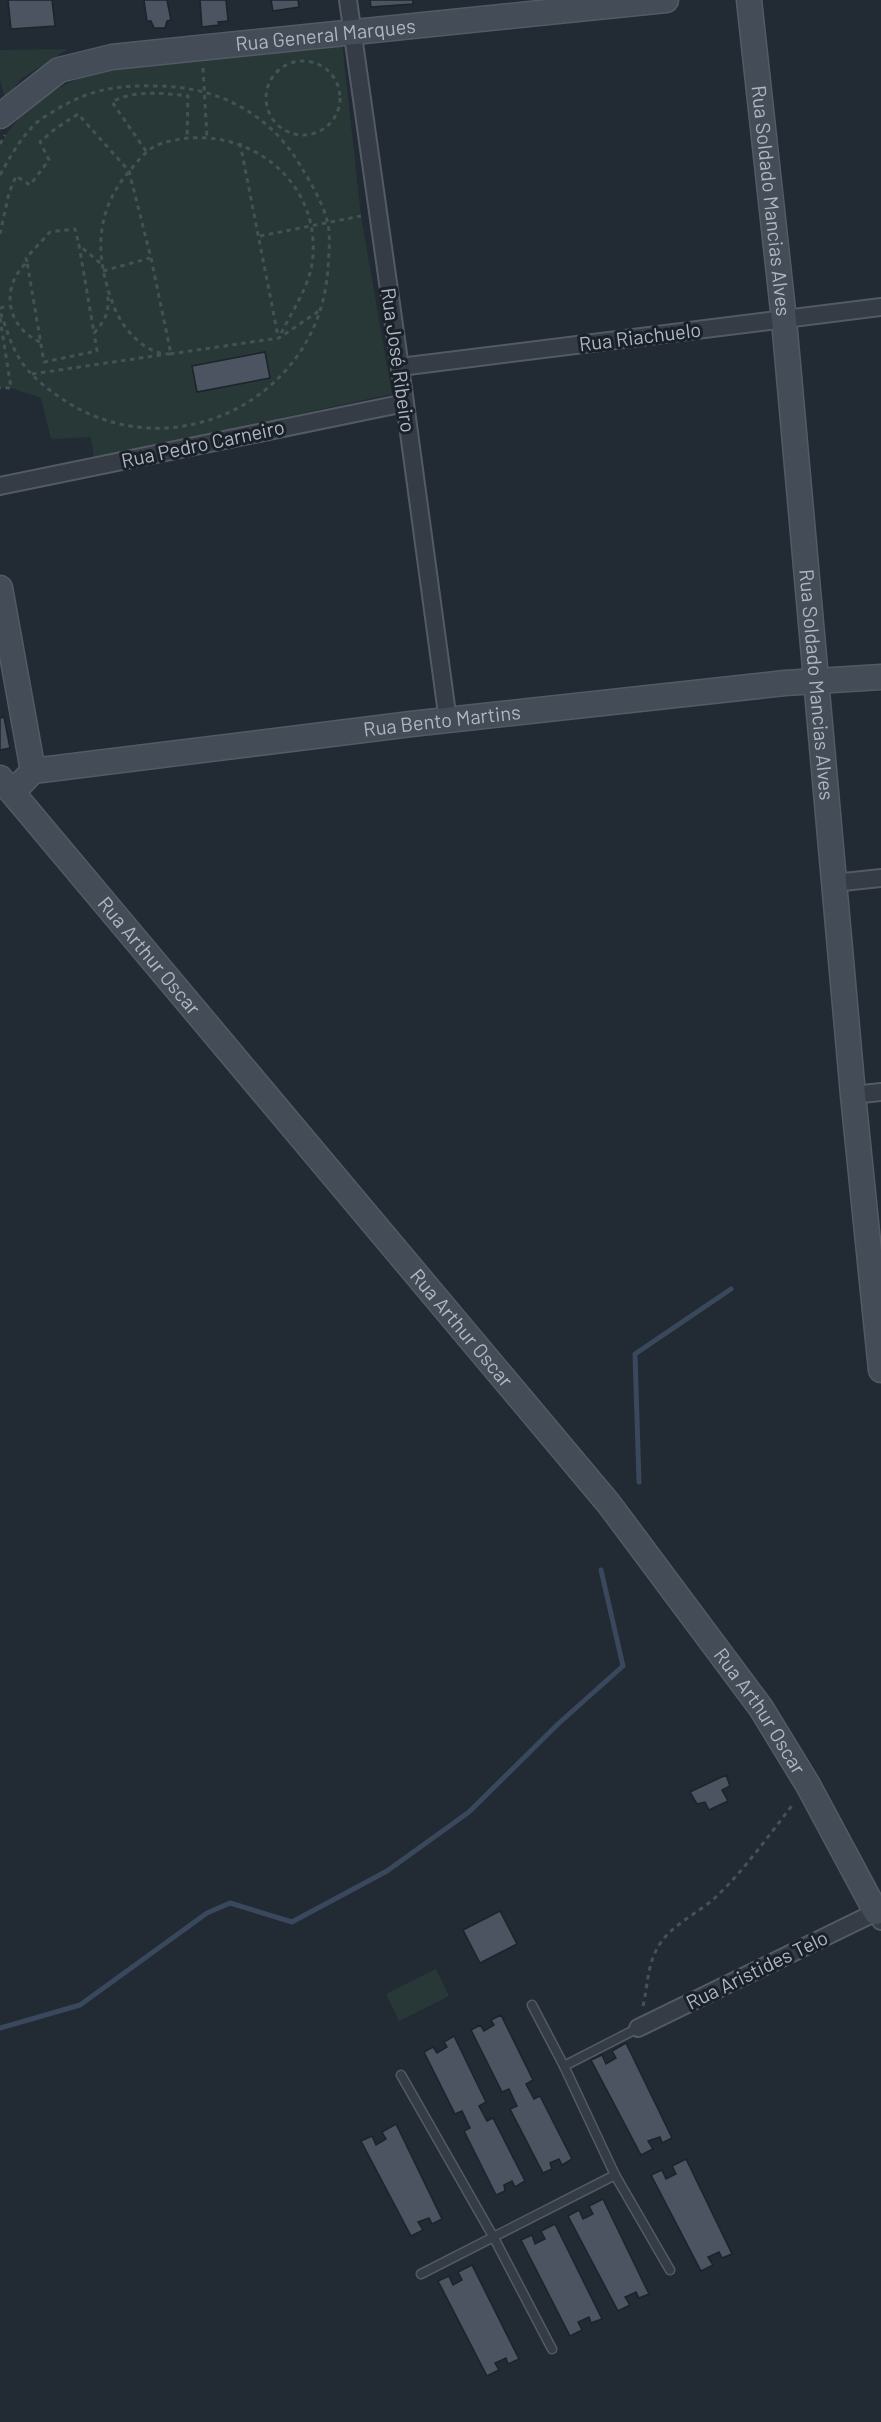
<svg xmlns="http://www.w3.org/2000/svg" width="881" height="2422" font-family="Barlow,sans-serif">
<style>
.green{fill:#273837}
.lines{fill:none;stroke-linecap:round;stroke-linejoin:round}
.stream{stroke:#39485c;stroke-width:5}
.building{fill:#4b5460;stroke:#1d232b;stroke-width:1.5}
.lane-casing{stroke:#535a63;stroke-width:11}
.street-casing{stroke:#535a63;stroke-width:20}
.secondary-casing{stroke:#535a63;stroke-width:27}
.path{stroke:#435355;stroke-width:3;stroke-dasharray:4.5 4.5;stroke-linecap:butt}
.lane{stroke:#353c45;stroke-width:8}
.street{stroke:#353c45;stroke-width:16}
.secondary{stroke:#444c57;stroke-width:24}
.labels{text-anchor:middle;stroke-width:6;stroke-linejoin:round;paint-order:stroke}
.street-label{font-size:20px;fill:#b0b7c2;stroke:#1b2129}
</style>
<rect width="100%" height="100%" fill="#222a34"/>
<!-- green -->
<g class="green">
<path d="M 342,42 L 361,216 L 392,394 L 94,458 L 91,437 L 51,439 L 41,398 L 11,388 L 0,388 L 0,144 C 22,107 55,86 96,72 Z"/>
<polygon points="68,49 21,79 5,99 0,80 0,50"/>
<polygon points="436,1969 449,1996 399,2021 386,1994"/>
</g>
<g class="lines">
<!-- stream -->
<g class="stream">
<polyline points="639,1482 635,1354 731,1289"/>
<polyline points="0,2028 80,2005 207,1913 230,1903 292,1922 387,1871 469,1812 558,1724 623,1666 601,1570"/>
</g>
</g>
<!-- building -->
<g class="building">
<polygon points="8,0 52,0 55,26 11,29"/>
<polygon points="144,0 167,0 171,20 167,21 165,28 154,28 151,21 147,21"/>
<polygon points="200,0 226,0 228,21 218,22 219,25 202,27"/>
<polygon points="271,0 298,0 299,7 273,11"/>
<polygon points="370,0 413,0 413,4 371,7"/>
<polygon points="265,352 270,378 197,392 192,366"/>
<polygon points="4,717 10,748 0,750 0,718"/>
<polygon points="726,1775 730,1786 722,1790 728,1801 709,1810 705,1802 697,1804 690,1792"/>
<polygon points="500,1911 517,1944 480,1963 463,1930"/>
<polygon points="501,2015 533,2080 526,2084 534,2099 540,2096 572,2159 562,2165 559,2159 550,2163 552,2169 543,2173 510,2109 517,2106 509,2089 502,2092 471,2030 480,2025 484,2031 494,2025 491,2020"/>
<polygon points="454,2036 486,2102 479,2106 487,2121 493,2118 525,2181 515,2187 512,2181 504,2185 505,2191 496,2195 464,2131 470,2128 462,2111 455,2114 424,2052 433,2047 437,2053 447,2047 444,2042"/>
<polygon points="626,2043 672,2138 662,2143 660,2137 648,2141 653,2149 641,2155 591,2060 602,2055 606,2064 616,2058 612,2051"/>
<polygon points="396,2124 442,2219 432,2224 429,2218 418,2222 423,2230 411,2236 361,2141 372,2136 376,2145 386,2139 382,2132"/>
<polygon points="686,2159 732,2254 722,2258 719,2252 708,2257 713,2265 701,2271 651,2175 662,2170 666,2179 676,2174 672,2166"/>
<polygon points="603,2199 649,2294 639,2298 636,2292 625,2297 630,2305 618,2311 568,2216 579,2210 583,2219 593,2214 589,2206"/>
<polygon points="555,2224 602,2319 591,2323 589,2317 578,2322 582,2330 570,2336 521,2240 532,2235 535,2244 545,2239 541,2231"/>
<polygon points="472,2265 519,2359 508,2364 506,2358 495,2363 499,2370 487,2376 438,2281 449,2276 453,2285 462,2280 458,2272"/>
</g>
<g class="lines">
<!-- lane casing -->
<g class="lane-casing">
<g id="lane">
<polyline points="532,2005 564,2066 615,2175 670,2270"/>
<polyline points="564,2066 638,2028"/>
<polyline points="401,2075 494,2238 552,2349"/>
<polyline points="421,2274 615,2175"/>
</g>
</g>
<!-- street casing -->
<g class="street-casing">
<g id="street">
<polyline points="348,0 405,403 448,721"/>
<polyline points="400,367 881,307"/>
<polyline points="0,486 405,403"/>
<polyline points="834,883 881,878"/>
<polyline points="853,1095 881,1092"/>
<polyline points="638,2028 876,1912 881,1921"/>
</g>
</g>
<!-- secondary casing -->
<g class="secondary-casing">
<g id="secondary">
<path id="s1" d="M 749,0 L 784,320 L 853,1095 L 881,1370"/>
<path id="s2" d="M 0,116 L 59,70 L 112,57 L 666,0"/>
<polyline points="0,588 33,771"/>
<path id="s3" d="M 0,778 L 609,1504 L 761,1708 L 808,1785 L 876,1912"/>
<path id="s4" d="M 13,792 L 33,771 L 411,724 L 785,683 L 881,677"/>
</g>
</g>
<!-- path -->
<g class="path">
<circle cx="303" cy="98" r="37"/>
<polyline points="203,68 207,138"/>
<polyline points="240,143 278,336"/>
<polyline points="0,144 5,135"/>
<path d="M 146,151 L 112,102 C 133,90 165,93 188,96 L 187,139"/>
<path d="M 0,175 C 10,157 20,139 35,124 C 40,119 48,115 54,111 C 90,89 116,85 158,86 C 218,87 269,113 300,165 C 310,182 322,201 327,220 C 331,234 329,253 328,267 C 321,396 179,469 70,404 C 51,392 29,376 18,356 C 10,343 6,326 0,312"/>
<path d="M 0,234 L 9,193 L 16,176 L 30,185 L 49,160 L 40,142 L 55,129 L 78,114 L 129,171 L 151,258 L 171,354 C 144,355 121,327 113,304 C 94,254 95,209 132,168 C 141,157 149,147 163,143 C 238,120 318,174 313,254 C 312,285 291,311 279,338"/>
<polyline points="260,236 361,216"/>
<polyline points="27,262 26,258 50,232 75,229 79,245"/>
<path d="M 100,263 L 79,245 L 94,333 C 107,319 110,309 107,291"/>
<polyline points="103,271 150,258"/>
<polyline points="0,308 9,306"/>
<polyline points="0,318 11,388 0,388"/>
<path d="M 40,342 C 6,327 0,287 27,262 L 44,362 L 97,351 L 94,333"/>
<polyline points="170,354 279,338 319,311"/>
<polyline points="32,374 161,355"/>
<path d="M 643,2006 C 648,1985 647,1966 658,1947 C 671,1924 698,1914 717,1896 C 746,1868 769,1835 794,1803"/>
</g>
<!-- lane -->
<use href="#lane" class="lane"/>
<!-- street -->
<use href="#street" class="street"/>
<!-- secondary -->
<use href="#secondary" class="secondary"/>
</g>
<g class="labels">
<!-- street labels -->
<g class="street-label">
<text dy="7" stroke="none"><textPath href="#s2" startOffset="344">Rua General Marques</textPath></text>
<text dy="7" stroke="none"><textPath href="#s1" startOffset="202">Rua Soldado Mancias Alves</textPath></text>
<text transform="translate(640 337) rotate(-7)" y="7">Rua Riachuelo</text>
<text transform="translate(398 360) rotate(82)" y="7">Rua José Ribeiro</text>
<text transform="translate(203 444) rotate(-12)" y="7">Rua Pedro Carneiro</text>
<text dy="7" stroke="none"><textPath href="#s1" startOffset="688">Rua Soldado Mancias Alves</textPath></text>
<text dy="7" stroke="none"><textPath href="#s4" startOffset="441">Rua Bento Martins</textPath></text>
<text dy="7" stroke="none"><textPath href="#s3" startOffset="232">Rua Arthur Oscar</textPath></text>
<text dy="7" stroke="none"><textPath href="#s3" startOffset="718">Rua Arthur Oscar</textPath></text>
<text dy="7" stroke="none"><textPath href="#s3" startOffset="1204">Rua Arthur Oscar</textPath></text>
<text transform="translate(757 1970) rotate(-26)" y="7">Rua Aristides Telo</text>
</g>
</g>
</svg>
